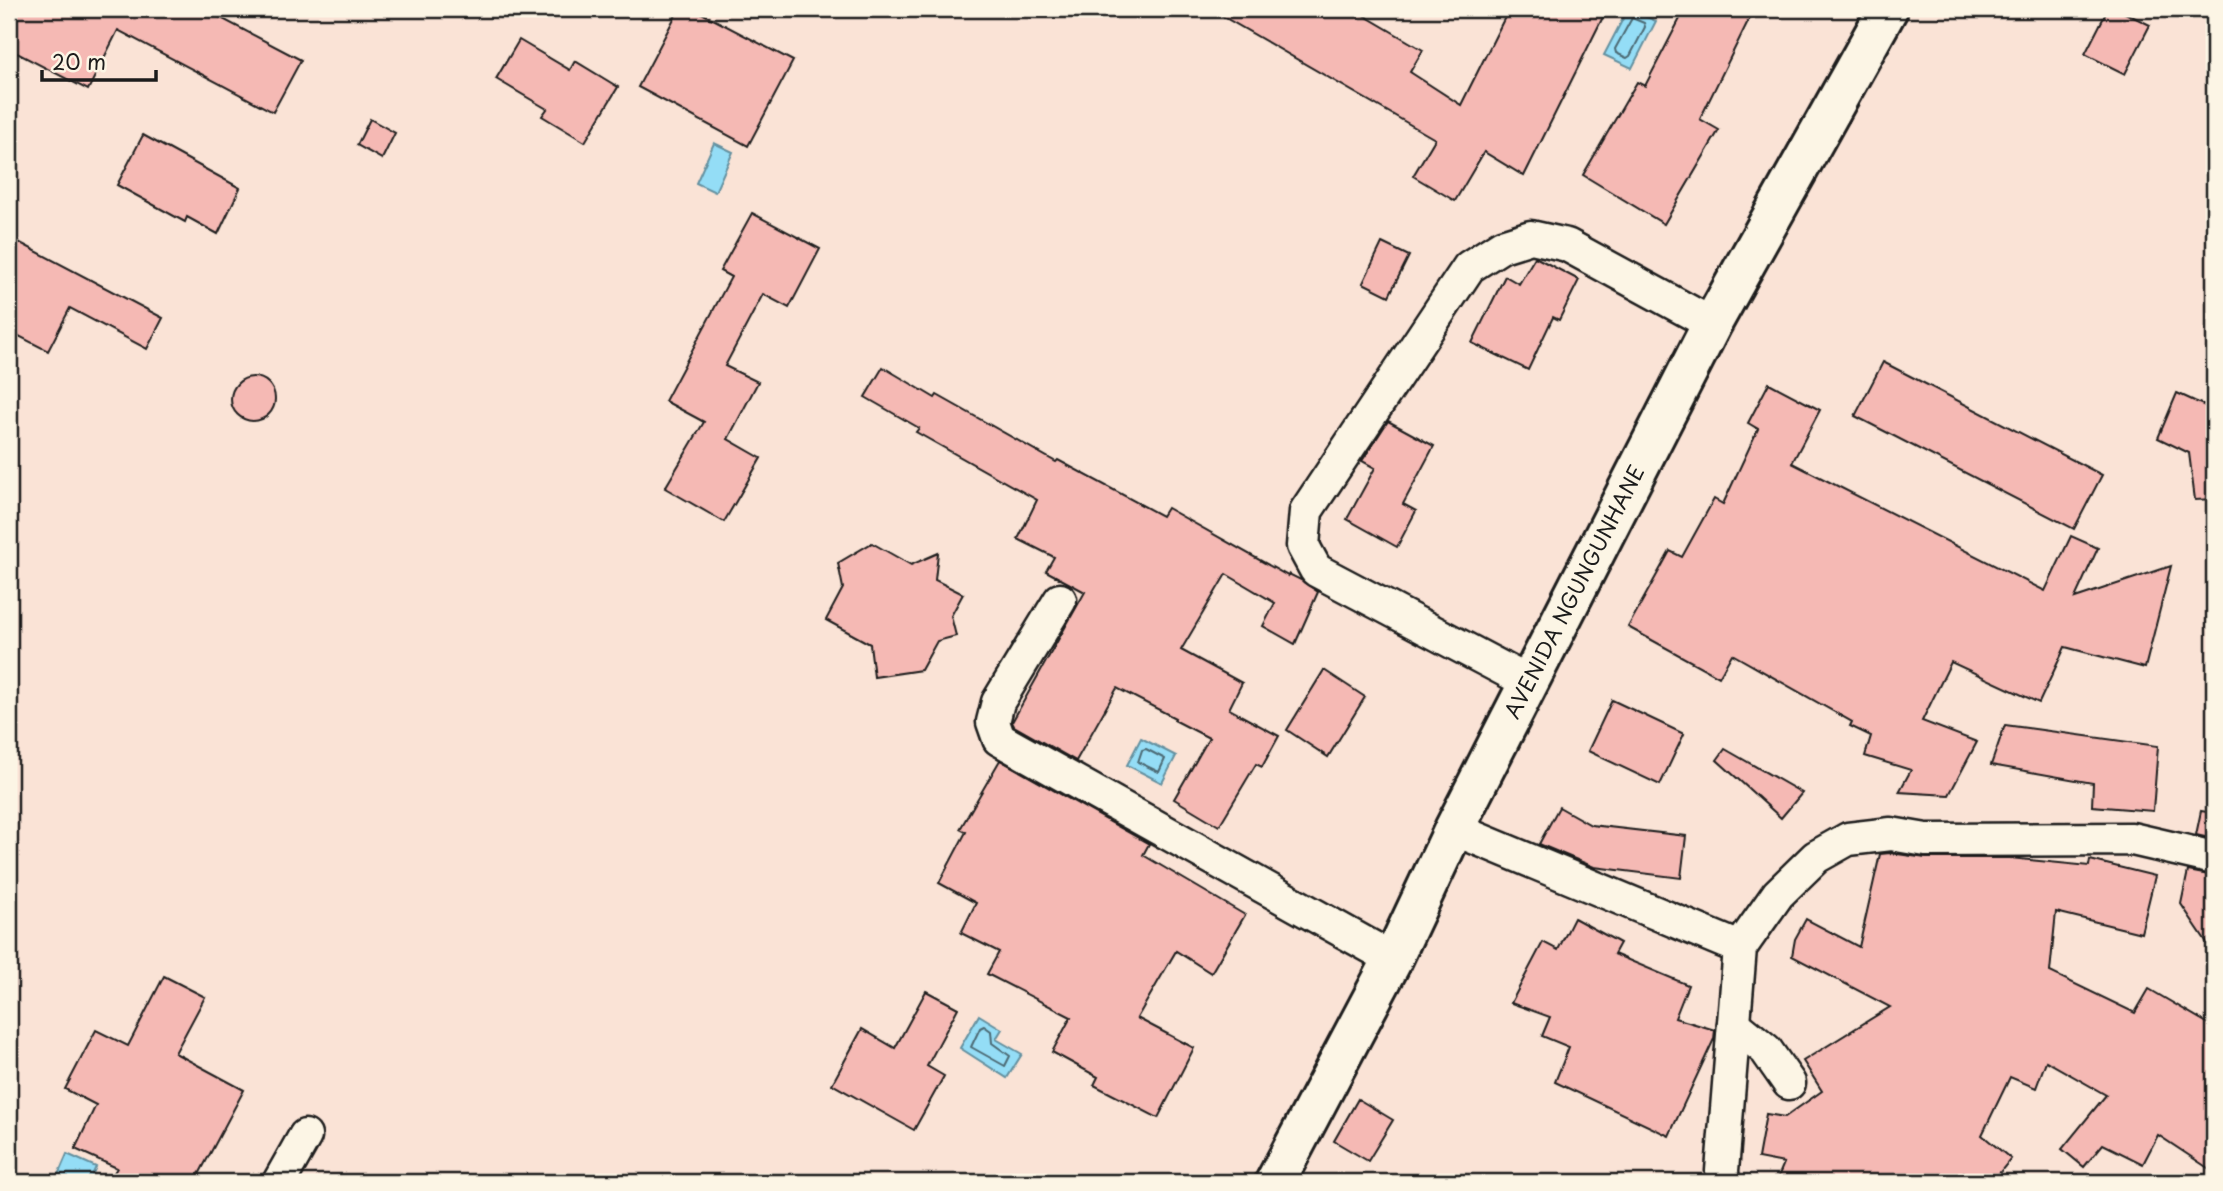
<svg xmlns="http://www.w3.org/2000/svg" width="2223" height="1191" font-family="'Playpen Sans',sans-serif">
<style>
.water{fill:#94ddf6;stroke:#64909f;stroke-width:2}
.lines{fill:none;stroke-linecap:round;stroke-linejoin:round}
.shore{stroke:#4c6973;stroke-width:2}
.building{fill:#f5b9b4;stroke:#1c1c1c;stroke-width:2}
.street-casing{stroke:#1c1c1c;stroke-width:37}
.secondary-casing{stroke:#1c1c1c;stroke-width:44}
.street{stroke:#fcf5e5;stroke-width:32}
.secondary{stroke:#fcf5e5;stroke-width:38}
.labels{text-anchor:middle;stroke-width:6;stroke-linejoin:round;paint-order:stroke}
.street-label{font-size:21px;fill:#1c1c1c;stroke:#fcf5e5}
</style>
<rect width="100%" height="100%" fill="#fae3d6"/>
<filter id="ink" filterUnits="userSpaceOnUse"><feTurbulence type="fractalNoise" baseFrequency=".0143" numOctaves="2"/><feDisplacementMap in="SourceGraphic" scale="14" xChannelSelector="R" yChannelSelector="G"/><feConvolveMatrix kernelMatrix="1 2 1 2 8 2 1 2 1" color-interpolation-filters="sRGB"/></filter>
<g filter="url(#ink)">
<!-- water -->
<g class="water">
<polygon points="1628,9 1656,21 1632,68 1604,55"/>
<polygon points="714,143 733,152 715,192 696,183"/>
<polygon points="1141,738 1176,756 1162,783 1127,765"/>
<polygon points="979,1015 1002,1029 996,1039 1022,1054 1007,1078 960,1048"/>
<polygon points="67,1154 96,1167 89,1182 55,1182"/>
</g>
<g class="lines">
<!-- shore -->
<g class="shore">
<polygon points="1632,18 1644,23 1645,27 1630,56 1627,58 1616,53 1615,49"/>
<polygon points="1146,749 1165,759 1159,772 1138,762 1142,750"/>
<polygon points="984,1026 991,1031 992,1043 1010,1056 1005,1066 971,1047 980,1028"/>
</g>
</g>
<!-- building -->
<g class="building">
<polygon points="9,9 204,9 301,60 273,112 118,30 88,90 9,49"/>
<polygon points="679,9 694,9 793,61 748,146 638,87"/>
<polygon points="1210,9 1353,9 1423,50 1410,72 1461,105 1509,9 1607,9 1524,176 1484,152 1455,201 1413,176 1435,139"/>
<polygon points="1685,9 1754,9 1700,119 1719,130 1664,224 1583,175 1637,82 1645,86"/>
<polygon points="2108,9 2117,9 2150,25 2125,74 2085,54"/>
<polygon points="519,40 570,70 575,61 618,87 585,142 542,116 547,109 496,79"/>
<polygon points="370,119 395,133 382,159 357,145"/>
<polygon points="143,135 240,188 218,234 187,217 185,222 117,185"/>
<polygon points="752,213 820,249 789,308 763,294 725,366 758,382 728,439 761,458 724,522 665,488 704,422 665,401 731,277 720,271"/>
<polygon points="9,237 163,318 147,349 70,308 48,351 9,331"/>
<polygon points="1382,243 1409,256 1389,296 1363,283"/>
<polygon points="1535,257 1579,280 1559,320 1553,317 1528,370 1472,343 1505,276 1519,284"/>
<polygon points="1883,362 2102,475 2074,529 1855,416"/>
<polygon points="883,367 935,398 937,395 1056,462 1058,460 1162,516 1167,508 1288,576 1289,574 1301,580 1318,592 1295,644 1263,626 1275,603 1226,574 1181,650 1242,683 1229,709 1279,736 1262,767 1256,764 1219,826 1174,799 1209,738 1174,720 1175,718 1117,688 1076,761 1014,726 1012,722 1085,592 1046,571 1054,557 1018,539 1037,500 916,432 919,428 865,397"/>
<circle cx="253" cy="399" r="22"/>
<polygon points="1769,383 1820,410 1792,463 2045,591 2071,536 2098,548 2075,598 2171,566 2145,668 2065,647 2039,703 1951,662 1922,721 1977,742 1949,795 1899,792 1911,770 1865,756 1871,736 1850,726 1852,722 1732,654 1719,677 1628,627 1670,551 1682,557 1714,499 1723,504 1758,429 1748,423"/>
<polygon points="2177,393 2214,410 2214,499 2195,500 2189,453 2158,438"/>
<polygon points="1388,421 1434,446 1403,504 1416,511 1397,547 1347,519 1375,468 1362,461"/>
<polygon points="872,543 911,565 938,553 935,580 963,594 951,616 956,636 937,641 921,670 874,677 870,644 826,620 843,588 838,563"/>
<polygon points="1324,670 1365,697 1328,757 1287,730"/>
<polygon points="1612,700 1684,734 1660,785 1588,751"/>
<polygon points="2005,725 2158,746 2153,811 2092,806 2093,783 1991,765"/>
<polygon points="1725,749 1802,793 1781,818 1717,760"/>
<polygon points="1000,760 1149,844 1143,855 1245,915 1211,973 1176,951 1137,1018 1194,1048 1158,1118 1094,1085 1098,1077 1052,1052 1071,1017 987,974 999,952 961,933 976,903 939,883 966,832 960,829"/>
<polygon points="1559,807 1591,825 1686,836 1681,878 1594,867 1539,844"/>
<polygon points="2201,811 2214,813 2214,839 2196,835"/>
<polygon points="1890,853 1926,858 2010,858 2089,866 2090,860 2155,876 2141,933 2056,912 2050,972 2135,1013 2149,989 2214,1027 2214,1172 2158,1135 2143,1164 2103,1144 2084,1167 2062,1149 2106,1095 2046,1061 2036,1088 2010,1077 1982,1135 2011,1159 1992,1182 1976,1182 1964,1172 1953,1182 1776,1182 1784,1163 1758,1158 1766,1114 1785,1117 1822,1091 1803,1061 1890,1007 1792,956 1795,939 1806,919 1859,947 1880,854"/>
<polygon points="2188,871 2214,876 2214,953 2181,904"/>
<polygon points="1574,918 1620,943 1614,954 1688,985 1675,1018 1715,1030 1714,1039 1669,1136 1555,1082 1569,1047 1542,1036 1550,1017 1511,1003 1543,942 1558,950"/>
<polygon points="164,976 205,997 175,1053 244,1090 195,1182 108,1182 117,1168 75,1149 96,1105 65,1089 96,1030 128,1046"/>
<polygon points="926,991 958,1008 927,1066 944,1076 914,1130 832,1084 862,1029 895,1048"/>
<polygon points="1358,1099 1393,1120 1368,1161 1334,1141"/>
</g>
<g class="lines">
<!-- street casing -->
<g class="street-casing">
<g id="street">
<polyline points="1060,600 998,702 993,722 999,739 1393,959"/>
<polyline points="1530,683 1316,570 1303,546 1306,511 1469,267 1502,246 1531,237 1567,245 1712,324"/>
<polyline points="1454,829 1740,948"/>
<polyline points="1734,1024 1766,1050 1789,1083"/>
<polyline points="279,1182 305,1136"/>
<polyline points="1723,1182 1722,1171 1740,948 1778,894 1816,857 1848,839 1891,834 1926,840 2132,839 2214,858"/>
</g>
</g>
<!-- secondary casing -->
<g class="secondary-casing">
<g id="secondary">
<path id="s1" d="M 1275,1182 L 1393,959 L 1454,829 L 1712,324 L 1888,9"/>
</g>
</g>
<!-- street -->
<use href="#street" class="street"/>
<!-- secondary -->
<use href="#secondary" class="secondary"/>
</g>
</g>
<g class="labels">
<!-- street labels -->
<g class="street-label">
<text dy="7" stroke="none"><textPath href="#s1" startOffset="662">AVENIDA NGUNGUNHANE</textPath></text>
</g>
</g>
<!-- margin -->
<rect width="2223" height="1191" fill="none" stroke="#fcf5e5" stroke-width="35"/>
<rect x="18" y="18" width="2188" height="1156" fill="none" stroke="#1c1c1c" stroke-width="2.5" filter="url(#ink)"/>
<!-- scale -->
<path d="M42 70v10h114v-10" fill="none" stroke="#1c1c1c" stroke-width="3.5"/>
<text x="52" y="70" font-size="21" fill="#1c1c1c" stroke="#fcf5e5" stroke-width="5" paint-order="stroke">20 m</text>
</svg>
